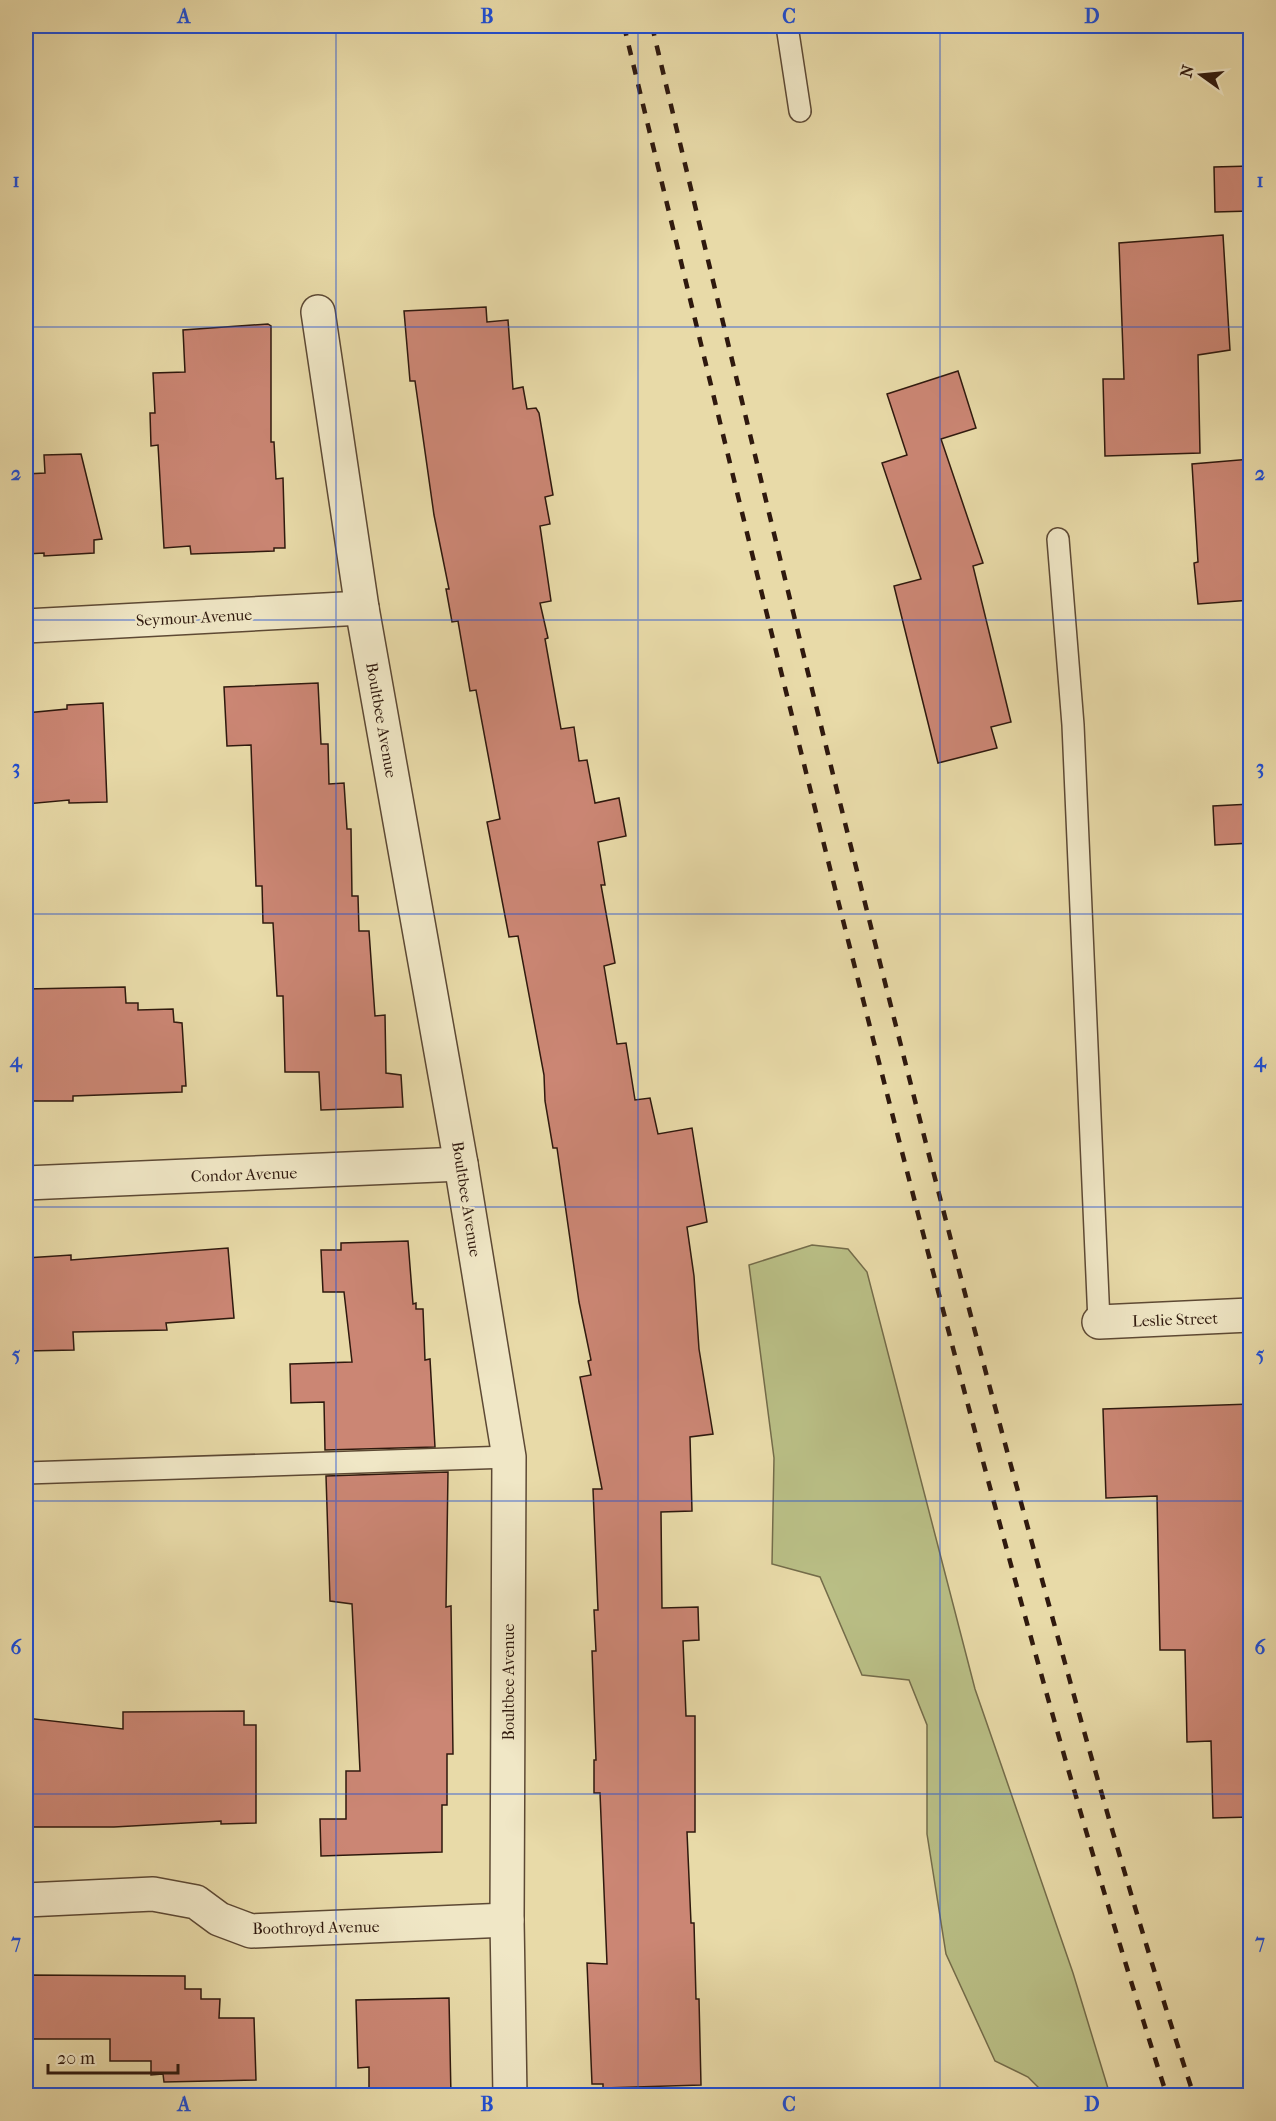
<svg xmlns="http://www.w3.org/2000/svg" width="1276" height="2121" font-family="'IM FELL French Canon',serif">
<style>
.green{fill:#b9be85;stroke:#746c4a;stroke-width:1.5}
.building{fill:#cb8674;stroke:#2f190e;stroke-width:1.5}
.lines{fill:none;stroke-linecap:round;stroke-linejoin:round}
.lane-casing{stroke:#5d4934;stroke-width:24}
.street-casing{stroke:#5d4934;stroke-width:36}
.lane{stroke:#f0e7c6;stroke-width:21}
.street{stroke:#f0e7c6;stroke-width:33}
.rail{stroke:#2f190e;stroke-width:4.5;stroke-dasharray:10 10;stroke-linecap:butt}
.grid{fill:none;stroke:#1d4ed8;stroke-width:1.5;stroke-opacity:0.55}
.labels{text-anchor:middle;stroke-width:4.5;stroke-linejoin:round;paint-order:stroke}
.street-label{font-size:16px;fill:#2f190e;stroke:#f0e7c6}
.neatline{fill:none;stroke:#1d4ed8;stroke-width:2}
.grid-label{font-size:20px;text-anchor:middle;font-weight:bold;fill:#1d4ed8}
</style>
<rect width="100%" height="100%" fill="#e8daa8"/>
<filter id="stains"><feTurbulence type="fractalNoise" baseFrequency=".00333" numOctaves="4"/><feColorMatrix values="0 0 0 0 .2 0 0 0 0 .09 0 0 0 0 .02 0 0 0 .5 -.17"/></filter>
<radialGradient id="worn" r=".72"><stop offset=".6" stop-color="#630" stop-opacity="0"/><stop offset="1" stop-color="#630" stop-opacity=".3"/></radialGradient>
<!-- green -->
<polygon class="green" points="812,1245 848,1249 867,1272 975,1689 1073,1973 1110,2095 1046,2095 1028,2077 995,2061 946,1954 927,1834 927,1725 909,1680 862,1675 820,1577 772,1564 774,1458 749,1265"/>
<!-- building -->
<g class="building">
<polygon points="1251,166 1251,211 1215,212 1214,167"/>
<polygon points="1223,235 1230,350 1198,355 1200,453 1105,456 1103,379 1124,379 1119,243"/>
<polygon points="486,307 487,322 508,320 513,389 523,387 527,409 536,408 539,413 553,495 545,497 550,524 540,526 551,601 540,603 548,638 545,639 561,729 574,727 579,761 587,760 595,803 619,798 626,836 598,842 605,885 601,885 615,963 604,966 617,1044 626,1043 635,1100 650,1098 658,1134 692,1128 707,1222 687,1227 694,1276 699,1349 713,1434 690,1437 692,1511 661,1512 662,1608 698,1607 699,1640 683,1641 686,1716 695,1716 695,1832 687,1832 691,1923 694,1923 696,1999 699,1999 701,2085 603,2088 603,2084 592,2084 587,1963 607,1964 600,1793 594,1793 594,1760 596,1760 592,1651 596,1651 594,1610 598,1610 593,1489 602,1489 580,1377 591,1375 588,1361 591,1360 579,1302 557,1148 553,1148 545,1101 544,1075 518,936 509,937 487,822 500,819 476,690 470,691 458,621 452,622 446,589 449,589 434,515 415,381 410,381 404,311"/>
<polygon points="268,324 271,326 271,442 274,442 276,479 283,478 285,548 274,548 274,551 191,554 190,546 164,548 158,445 151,446 150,413 155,413 153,373 185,372 183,330"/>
<polygon points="958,371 976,428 941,439 983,563 973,566 1011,722 991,727 997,748 938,763 894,586 921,579 882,463 907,455 887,394"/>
<polygon points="81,454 102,539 94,540 94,553 44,556 44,553 26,554 26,474 45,473 44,455"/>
<polygon points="1251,459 1251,600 1198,604 1194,563 1198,562 1192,464"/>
<polygon points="318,683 321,744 328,744 329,784 344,783 347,829 351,829 352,896 358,896 359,931 369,931 375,1016 385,1015 386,1073 401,1075 403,1107 321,1110 319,1072 285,1072 283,996 277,996 273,923 263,923 262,886 256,886 251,745 227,746 224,687"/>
<polygon points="103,703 107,802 69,803 69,800 26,804 26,713 67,709 67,705"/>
<polygon points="1251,804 1251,843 1215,845 1213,806"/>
<polygon points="125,987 126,1003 138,1003 138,1010 173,1009 174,1022 182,1023 186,1086 182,1086 182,1092 73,1096 73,1101 26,1101 26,989"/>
<polygon points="408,1241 413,1304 416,1303 416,1309 423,1309 425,1360 430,1359 435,1447 325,1450 324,1402 291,1403 290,1364 352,1362 344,1292 323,1292 321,1250 341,1250 341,1243"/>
<polygon points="228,1248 234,1318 166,1323 167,1330 73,1332 74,1350 26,1351 26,1258 71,1255 71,1260"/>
<polygon points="1251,1404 1251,1492 1246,1493 1251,1652 1251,1817 1213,1818 1211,1741 1187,1742 1185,1650 1160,1650 1157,1496 1106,1498 1103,1409"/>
<polygon points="448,1472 446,1607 451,1606 453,1754 447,1754 447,1805 442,1805 442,1852 321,1856 320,1819 346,1819 346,1771 360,1771 352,1604 330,1601 326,1476"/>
<polygon points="244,1711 244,1725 256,1725 256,1823 221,1824 221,1821 114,1827 26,1827 26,1718 123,1729 123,1712"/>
<polygon points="26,1975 185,1976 185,1989 201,1989 201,1999 220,1999 219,2018 254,2018 256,2080 164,2082 163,2074 151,2075 151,2061 110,2061 110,2039 26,2039"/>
<polygon points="449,1998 451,2096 369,2096 369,2067 358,2068 356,2000"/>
</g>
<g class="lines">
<!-- lane casing -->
<g class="lane-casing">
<g id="lane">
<polyline points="787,26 800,111"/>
<polyline points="1058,539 1073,725 1099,1322"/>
<polyline points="26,1473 509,1457"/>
</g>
</g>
<!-- street casing -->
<g class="street-casing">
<g id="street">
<polyline points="318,312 362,608 461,1164 509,1457 507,1920 510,2096"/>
<polyline points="26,626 362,608"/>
<polyline points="26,1183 461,1164"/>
<polyline points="1099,1322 1250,1315"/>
<polyline points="26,1900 153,1894 196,1902 219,1919 251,1931 507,1920"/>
</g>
</g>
<!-- lane -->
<use href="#lane" class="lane"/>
<!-- street -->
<use href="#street" class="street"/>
<!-- rail -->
<g class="rail">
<path d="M 624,26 C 719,419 814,813 916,1206 C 993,1504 1073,1802 1167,2096"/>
<path d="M 652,26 C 762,486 872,946 994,1403 C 1057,1635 1119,1867 1194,2096"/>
</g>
</g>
<!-- grid -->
<path class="grid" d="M 336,26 L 336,2096M 638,26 L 638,2096M 940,26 L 940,2096M 26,327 L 1250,327M 26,620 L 1250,620M 26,914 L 1250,914M 26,1207 L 1250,1207M 26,1501 L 1250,1501M 26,1794 L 1250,1794"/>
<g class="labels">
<!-- street labels -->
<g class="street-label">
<text transform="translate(194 617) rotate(-3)" y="6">Seymour Avenue</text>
<text transform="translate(382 720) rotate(80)" y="6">Boultbee Avenue</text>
<text transform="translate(244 1174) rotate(-2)" y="6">Condor Avenue</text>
<text transform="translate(467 1199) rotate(81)" y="6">Boultbee Avenue</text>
<text transform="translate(1175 1319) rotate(-2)" y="6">Leslie Street</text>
<text transform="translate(508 1682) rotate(-90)" y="6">Boultbee Avenue</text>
<text transform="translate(316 1927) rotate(-1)" y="6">Boothroyd Avenue</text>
</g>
</g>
<!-- margin -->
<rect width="1276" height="2121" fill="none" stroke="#e8daa8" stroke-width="66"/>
<!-- north arrow -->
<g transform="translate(1201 75) rotate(285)" stroke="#f0e7c6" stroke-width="4.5" paint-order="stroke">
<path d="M0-4.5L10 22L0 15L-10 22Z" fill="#2f190e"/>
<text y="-9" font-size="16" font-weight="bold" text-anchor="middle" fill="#2f190e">N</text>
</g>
<!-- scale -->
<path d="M48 2064v9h130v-9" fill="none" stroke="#2f190e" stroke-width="3"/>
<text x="57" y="2064" font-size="18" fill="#2f190e" stroke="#f0e7c6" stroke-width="4.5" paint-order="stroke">20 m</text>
<rect x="33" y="33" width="1210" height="2055" class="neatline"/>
<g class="grid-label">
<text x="184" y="23">A</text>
<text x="487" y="23">B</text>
<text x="789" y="23">C</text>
<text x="1092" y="23">D</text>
<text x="16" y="187">1</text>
<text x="1260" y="187">1</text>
<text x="16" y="480">2</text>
<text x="1260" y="480">2</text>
<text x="16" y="774">3</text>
<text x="1260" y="774">3</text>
<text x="16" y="1067">4</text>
<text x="1260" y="1067">4</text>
<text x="16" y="1361">5</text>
<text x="1260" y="1361">5</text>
<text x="16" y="1654">6</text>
<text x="1260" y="1654">6</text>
<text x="16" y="1948">7</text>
<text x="1260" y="1948">7</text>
<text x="184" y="2111">A</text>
<text x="487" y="2111">B</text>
<text x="789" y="2111">C</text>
<text x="1092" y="2111">D</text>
</g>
<rect width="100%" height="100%" filter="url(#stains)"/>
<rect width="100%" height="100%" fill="url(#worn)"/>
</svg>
